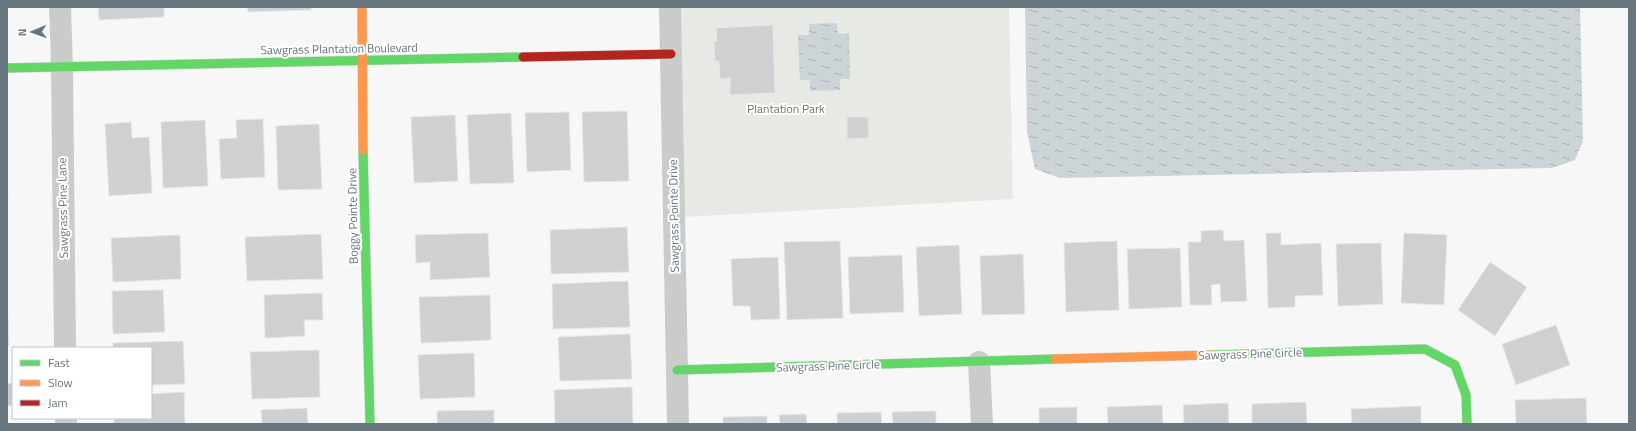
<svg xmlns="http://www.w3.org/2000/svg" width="1636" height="431" font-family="'Titillium Web',sans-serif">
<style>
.green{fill:#e6e9e4}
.water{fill:url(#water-ripples)}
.building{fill:#cfd0d1;stroke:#e6e6e6}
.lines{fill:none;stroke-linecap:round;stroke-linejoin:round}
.fast-casing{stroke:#d3d4d5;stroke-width:10}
.slow-casing{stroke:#d3d4d5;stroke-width:10}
.jam-casing{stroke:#d3d4d5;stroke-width:10}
.street{stroke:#cacccc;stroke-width:22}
.fast{stroke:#63d668;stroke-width:9}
.slow{stroke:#ff974d;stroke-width:9}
.jam{stroke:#b3261e;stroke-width:9}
.labels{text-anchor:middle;stroke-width:4;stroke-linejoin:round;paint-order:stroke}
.street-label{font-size:12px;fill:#66757e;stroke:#fff}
.park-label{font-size:12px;fill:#697764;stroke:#fff}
</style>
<defs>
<pattern id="water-ripples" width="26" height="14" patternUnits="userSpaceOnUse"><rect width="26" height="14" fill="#ccd4d7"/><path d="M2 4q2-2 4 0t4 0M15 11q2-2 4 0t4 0" fill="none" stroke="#a9b1b4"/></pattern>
</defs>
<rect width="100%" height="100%" fill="#f7f7f7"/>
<!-- green -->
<polygon class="green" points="679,7 1009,7 1013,199 684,217"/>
<!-- water -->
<g class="water">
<polygon points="1025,7 1580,7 1583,141 1575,160 1552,168 1060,178 1035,169 1027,132"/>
<polygon points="837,23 838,34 849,33 850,79 840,79 840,90 810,91 810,80 800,80 798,35 809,35 809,24"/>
</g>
<!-- building -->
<g class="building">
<polygon points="98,7 164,7 164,17 99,20"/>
<polygon points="247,7 311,7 311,10 248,12"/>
<polygon points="773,25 775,93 730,95 730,78 720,79 719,61 715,61 714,41 717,41 716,28"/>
<polygon points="627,111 629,181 584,182 582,112"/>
<polygon points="569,112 571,170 527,172 525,113"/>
<polygon points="511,113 514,183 470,184 467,115"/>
<polygon points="455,115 458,181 414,183 411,117"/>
<polygon points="847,117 868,117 869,138 847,139"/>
<polygon points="263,119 265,177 221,179 219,139 237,138 236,120"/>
<polygon points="205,120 208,186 163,188 161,122"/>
<polygon points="131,122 132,138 149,137 152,193 109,196 105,124"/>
<polygon points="319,124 322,189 278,190 276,126"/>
<polygon points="7,161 8,200 7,201"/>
<polygon points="627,227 629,272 551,274 550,230"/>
<polygon points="1223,230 1224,241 1244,240 1247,301 1221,302 1220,284 1211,285 1212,305 1190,305 1188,242 1201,242 1201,231"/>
<polygon points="488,233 490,277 430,280 430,262 416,263 415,235"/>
<polygon points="1266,233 1281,233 1281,245 1321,243 1323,295 1295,296 1295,307 1268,308"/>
<polygon points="1404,233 1447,235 1444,305 1401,303"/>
<polygon points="321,234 323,279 247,281 245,237"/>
<polygon points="180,235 181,279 113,282 111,238"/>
<polygon points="840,241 843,318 787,320 784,242"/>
<polygon points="1117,241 1119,310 1066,312 1064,243"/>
<polygon points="1381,243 1383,304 1338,306 1336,244"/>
<polygon points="959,245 962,314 919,316 916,247"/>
<polygon points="1180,248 1182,307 1129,309 1127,249"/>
<polygon points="1023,254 1025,314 982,315 980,256"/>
<polygon points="902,255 904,312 850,314 848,257"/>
<polygon points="778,257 780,319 751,320 750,306 733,306 731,259"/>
<polygon points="1490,262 1527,287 1495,336 1458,310"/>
<polygon points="628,281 630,327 553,329 552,284"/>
<polygon points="163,290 165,332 113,334 112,291"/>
<polygon points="7,293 9,346 7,346"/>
<polygon points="322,293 323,320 304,320 305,336 265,338 264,295"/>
<polygon points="490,295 491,340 421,343 419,297"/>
<polygon points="1556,325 1570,365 1516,385 1502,344"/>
<polygon points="630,334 632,379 560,381 558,337"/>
<polygon points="183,341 185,384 151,385 151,348 113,348 113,343"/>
<polygon points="319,350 320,397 252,399 250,352"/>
<polygon points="474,353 475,397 420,399 418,355"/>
<polygon points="632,387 633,424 555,424 554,390"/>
<polygon points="184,392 185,424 114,424 114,418 151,418 151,394"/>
<polygon points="1586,398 1587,424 1516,424 1515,400"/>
<polygon points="1306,402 1307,424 1252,424 1252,404"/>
<polygon points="1228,403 1229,424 1184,424 1183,405"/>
<polygon points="1162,405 1163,424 1108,424 1107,407"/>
<polygon points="1421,406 1421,424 1352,424 1351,409"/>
<polygon points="1077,407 1077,424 1095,424 1039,424 1039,408"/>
<polygon points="307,408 308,424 262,424 261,410"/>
<polygon points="494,410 494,424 437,424 437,411"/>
<polygon points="936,411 936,424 893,424 892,412"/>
<polygon points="881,412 882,424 837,424 837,413"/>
<polygon points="806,414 807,424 780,424 779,415"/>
<polygon points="767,416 767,424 723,424 723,417"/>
</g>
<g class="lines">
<!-- fast casing -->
<g class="fast-casing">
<g id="fast">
<polyline points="7,68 523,57"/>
<polyline points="363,150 370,424"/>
<polyline points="1212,355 1425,349 1455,365 1466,395 1467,424"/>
<polyline points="677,370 1055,359"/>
</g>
</g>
<!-- slow casing -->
<g class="slow-casing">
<g id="slow">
<polyline points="362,7 363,150"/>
<polyline points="1055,359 1212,355"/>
</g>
</g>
<!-- jam casing -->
<g class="jam-casing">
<polyline id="jam" points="523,57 671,54"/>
</g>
<!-- street -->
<g class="street">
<polyline points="60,7 62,67 65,348"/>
<polyline points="670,7 678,424"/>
<polyline points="979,362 982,424"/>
<polyline points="7,395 13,394"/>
<polyline points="66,418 66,424"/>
</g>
<!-- fast -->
<use href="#fast" class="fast"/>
<!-- slow -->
<use href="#slow" class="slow"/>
<!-- jam -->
<use href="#jam" class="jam"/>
</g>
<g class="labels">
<!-- street labels -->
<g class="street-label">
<text transform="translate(339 49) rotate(-1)" y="4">Sawgrass Plantation Boulevard</text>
<text transform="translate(63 208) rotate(-91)" y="4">Sawgrass Pine Lane</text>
<text transform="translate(353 216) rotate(-91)" y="4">Boggy Pointe Drive</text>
<text transform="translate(674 216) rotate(-91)" y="4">Sawgrass Pointe Drive</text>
<text transform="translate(1250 354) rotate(-2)" y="4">Sawgrass Pine Circle</text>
<text transform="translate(828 366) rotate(-2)" y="4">Sawgrass Pine Circle</text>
</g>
<!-- park labels -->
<g class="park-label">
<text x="786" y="113">Plantation Park</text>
</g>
</g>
<!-- border -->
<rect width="1636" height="431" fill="none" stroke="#66757e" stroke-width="16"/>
<!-- legend -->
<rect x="12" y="347" width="140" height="72" fill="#ffffff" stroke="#c2c8cb"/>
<rect x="20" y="360" width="20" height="6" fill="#63d668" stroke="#c2c8cb"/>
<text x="48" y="367" font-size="12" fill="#66757e">Fast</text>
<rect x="20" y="380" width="20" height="6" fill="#ff974d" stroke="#c2c8cb"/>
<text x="48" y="387" font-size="12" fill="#66757e">Slow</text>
<rect x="20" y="400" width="20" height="6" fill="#b3261e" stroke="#c2c8cb"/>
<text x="48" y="407" font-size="12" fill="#66757e">Jam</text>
<!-- north arrow -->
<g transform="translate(32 32) rotate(268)" stroke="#ffffff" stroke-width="3" paint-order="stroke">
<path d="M0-3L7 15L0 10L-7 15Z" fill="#66757e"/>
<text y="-6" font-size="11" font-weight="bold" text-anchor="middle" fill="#66757e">N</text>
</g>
</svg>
